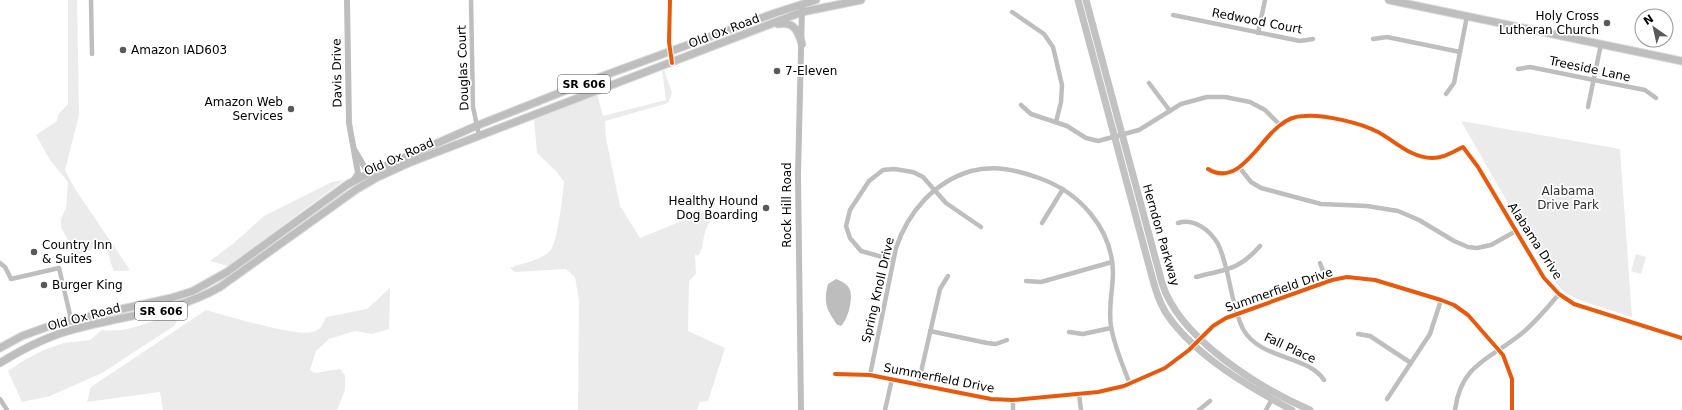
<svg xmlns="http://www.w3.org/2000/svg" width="1682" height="410" viewBox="0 0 1682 410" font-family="'DejaVu Sans',sans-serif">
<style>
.green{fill:#ebebeb}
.water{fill:#bdbdbd}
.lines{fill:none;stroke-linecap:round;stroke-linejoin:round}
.primary-casing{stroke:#dbdbdb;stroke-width:9}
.minor{stroke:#bebebe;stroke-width:4.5}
.tertiary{stroke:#bebebe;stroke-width:6}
.secondary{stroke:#c2c2c2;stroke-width:7}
.primary{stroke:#bebebe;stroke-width:7}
.cycleway-casing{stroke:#fff;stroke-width:6}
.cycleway{stroke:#e8590c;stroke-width:4}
.poi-dot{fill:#595959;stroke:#fff;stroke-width:1.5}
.labels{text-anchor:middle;stroke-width:3.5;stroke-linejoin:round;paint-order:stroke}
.shield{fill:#fff;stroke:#4c4c4c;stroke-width:1}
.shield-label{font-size:11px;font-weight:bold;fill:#000}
.poi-label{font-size:12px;fill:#000;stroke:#fff;text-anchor:start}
.street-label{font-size:12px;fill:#000;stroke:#fff}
.park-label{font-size:12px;fill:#313131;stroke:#fff}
</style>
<rect width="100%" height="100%" fill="#fff"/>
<g class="green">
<path d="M68,0H77L79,115L65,170L75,189L130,270C124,272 120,270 114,271C108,260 112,247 95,246L89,251L71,257L70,244L61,227V219L66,208L68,182L50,160L36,135L57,121L58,115L68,104Z"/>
<path d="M664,70L672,93L668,103L605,121L606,138L620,206L640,238L711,209L714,213C714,220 709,221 707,227C702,237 705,246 698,256L695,254L696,274L689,281L688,331L725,348L708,401L700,402L697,410H578L579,301L575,277L566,269L515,272L510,268C522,263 540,261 550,251C557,245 563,194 564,182L557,172L537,153L534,119L597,94L603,116L666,100L662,71Z"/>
<polygon points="1461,121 1620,149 1632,317 1582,301 1565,293 1556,283 1525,233"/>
<polygon points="344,180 228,266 210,261 234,243 264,216 332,182"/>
<polygon points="1636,254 1646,257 1641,274 1631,271"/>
<path d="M390,288L389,329L372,334L355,331L329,339L316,351L310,370L315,373L340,369L345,375V390L337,410H163L160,392L87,402L91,387L206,310C223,315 299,337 312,332C321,330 323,324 326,317L367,309Z"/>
<path d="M168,316L174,317L177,321L174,326L102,373L50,396L22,402L8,371L26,359L44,350L64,343L90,340L102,330C128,333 145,323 168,316Z"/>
</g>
<path class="water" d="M836,279C841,281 848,284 850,290C853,299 848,320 841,326C837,325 836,324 834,320C825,308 824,298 828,284Z"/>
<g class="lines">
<g class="primary-casing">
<g id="primary">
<polyline points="1389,0 1682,61"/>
<path d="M778,24C794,21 798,31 802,44"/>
<polyline points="0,348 22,336 55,324 171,298 193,291 227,272 348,184 374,171 476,126 592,80 775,13 816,0"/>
<path d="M0,363C24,348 48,336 75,329C124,315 175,313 220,287L357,189L376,178L411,162L802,12L861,0"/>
</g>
</g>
<g class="minor">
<polyline points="91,0 92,54"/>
<polyline points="471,0 473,107 479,135"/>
<polyline points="670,0 669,42 672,63"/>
<polyline points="1012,12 1044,34 1053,47 1062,85 1061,102 1056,122"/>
<polyline points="1173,15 1300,41 1313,39"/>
<polyline points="1258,33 1265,0"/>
<polyline points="1373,39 1387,37 1460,52"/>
<polyline points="1518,69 1530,67 1594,80 1645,90 1656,98"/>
<polyline points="1149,83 1170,111"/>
<polyline points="1446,94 1454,83 1467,16"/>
<polyline points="1021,105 1031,114 1067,126 1086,138 1098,141 1139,130 1181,104 1207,97 1225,97 1250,102 1265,110 1280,125"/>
<polyline points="1588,107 1601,44"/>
<polyline points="1239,167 1251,182 1261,188 1321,204 1367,206 1398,211 1419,220 1454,241 1468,247 1477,248 1491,245 1516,231"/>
<path d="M1208,169C1238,188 1259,141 1279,126C1286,120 1295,116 1304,116C1323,114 1361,123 1378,132C1395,141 1411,158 1432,158C1444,158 1452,152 1463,147L1478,167L1544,278L1559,294L1574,304L1682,338"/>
<polyline points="1042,223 1063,189"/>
<path d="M1178,223C1194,218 1210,230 1218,244C1230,268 1230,303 1243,329C1260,360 1308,355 1324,380"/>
<polyline points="893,260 861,251 850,238 846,226 850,210 869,181 883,170 894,169 913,172 923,177 946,203 981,227"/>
<polyline points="0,263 5,267 11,279 59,268 71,319"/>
<polyline points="1320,263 1327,282"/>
<path d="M1196,277C1226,269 1238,271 1260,246"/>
<polyline points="1026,281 1041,282 1112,262"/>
<polyline points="930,331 987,343 996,344 1007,340"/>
<polyline points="1069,332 1083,334 1111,328"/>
<polyline points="1358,334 1370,336 1411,363"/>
<polyline points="835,374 870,375 991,399 1013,400 1098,392 1124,386 1165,368 1189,350 1213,326 1226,318 1332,280 1347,277 1375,280 1441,300 1454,305 1468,315 1503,355 1512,379 1512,410"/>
<path d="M870,375L896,248C908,212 934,182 971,171C995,165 1017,170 1039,178C1079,192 1112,228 1113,272C1113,290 1108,308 1111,326C1114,346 1123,366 1130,384"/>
<polyline points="918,385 940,289 948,276"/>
<polyline points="1079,394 1081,410"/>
<polyline points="0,399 7,410"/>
<polyline points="1387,399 1430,334 1441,300"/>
<polyline points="1013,400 1013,410"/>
<polyline points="885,410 892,379"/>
<polyline points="1199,410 1210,401"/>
<polyline points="1266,410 1272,399"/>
<path d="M1455,410C1461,364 1489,360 1521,334C1535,323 1547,308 1559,294"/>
</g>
<g class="tertiary">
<polyline points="347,0 349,123 358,173 353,181"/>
<polyline points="354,149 368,173"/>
<polyline points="801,410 798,175 802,8"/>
</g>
<g class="secondary">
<path d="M1078,0L1151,273C1155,288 1159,303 1168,316C1197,357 1249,387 1292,410"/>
<path d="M1086,0L1162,283C1179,338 1259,388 1310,410"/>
</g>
<use href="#primary" class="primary"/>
<g class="cycleway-casing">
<g id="cycleway">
<polyline points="670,0 669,42 672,63"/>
<path d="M1208,169C1238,188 1259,141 1279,126C1286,120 1295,116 1304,116C1323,114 1361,123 1378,132C1395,141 1411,158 1432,158C1444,158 1452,152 1463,147L1478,167L1544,278L1559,294L1574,304L1682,338"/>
<polyline points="835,374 870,375 991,399 1013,400 1098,392 1124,386 1165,368 1189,350 1213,326 1226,318 1332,280 1347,277 1375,280 1441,300 1454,305 1468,315 1503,355 1512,379 1512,410"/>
</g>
</g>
<use href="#cycleway" class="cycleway"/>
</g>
<g class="poi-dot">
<circle cx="1607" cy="23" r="4"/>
<circle cx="123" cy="50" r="4"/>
<circle cx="777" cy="71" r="4"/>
<circle cx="291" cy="109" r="4"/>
<circle cx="766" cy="208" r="4"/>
<circle cx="34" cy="252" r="4"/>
<circle cx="44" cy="285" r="4"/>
</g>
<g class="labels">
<g class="shield">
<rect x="558" y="75" width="52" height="18" rx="3"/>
<rect x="135" y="302" width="52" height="18" rx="3"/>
</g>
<g class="shield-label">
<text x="584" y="88">SR 606</text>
<text x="161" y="315">SR 606</text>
</g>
<g class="poi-label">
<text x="1599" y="20" text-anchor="end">Holy Cross<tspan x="1599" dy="14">Lutheran Church</tspan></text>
<text x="131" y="54">Amazon IAD603</text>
<text x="785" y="75">7-Eleven</text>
<text x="283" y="106" text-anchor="end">Amazon Web<tspan x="283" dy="14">Services</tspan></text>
<text x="758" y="205" text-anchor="end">Healthy Hound<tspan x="758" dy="14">Dog Boarding</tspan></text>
<text x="42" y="249">Country Inn<tspan x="42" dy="14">&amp; Suites</tspan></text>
<text x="52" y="289">Burger King</text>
</g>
<g class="street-label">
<text transform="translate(1257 21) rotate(11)" y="4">Redwood Court</text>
<text transform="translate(724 31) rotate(-21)" y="4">Old Ox Road</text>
<text transform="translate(463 68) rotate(-92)" y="4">Douglas Court</text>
<text transform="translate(1590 69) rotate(12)" y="4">Treeside Lane</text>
<text transform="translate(337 73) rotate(-91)" y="4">Davis Drive</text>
<text transform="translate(399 157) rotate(-24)" y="4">Old Ox Road</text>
<text transform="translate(787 205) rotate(-90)" y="4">Rock Hill Road</text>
<text transform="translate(1161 235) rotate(74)" y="4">Herndon Parkway</text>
<text transform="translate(1535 241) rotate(57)" y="4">Alabama Drive</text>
<text transform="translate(878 290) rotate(-77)" y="4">Spring Knoll Drive</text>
<text transform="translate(1279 290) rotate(-19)" y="4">Summerfield Drive</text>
<text transform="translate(84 317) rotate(-15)" y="4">Old Ox Road</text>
<text transform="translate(1290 348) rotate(25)" y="4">Fall Place</text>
<text transform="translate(939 378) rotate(11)" y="4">Summerfield Drive</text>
</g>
<g class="park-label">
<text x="1568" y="195">Alabama<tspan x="1568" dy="14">Drive Park</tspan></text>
</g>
</g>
<g transform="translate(1654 28) rotate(326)"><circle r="19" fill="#ffffff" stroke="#999999"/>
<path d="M0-3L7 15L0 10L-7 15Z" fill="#595959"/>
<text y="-6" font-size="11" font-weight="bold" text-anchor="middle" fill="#000000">N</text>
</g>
</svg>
